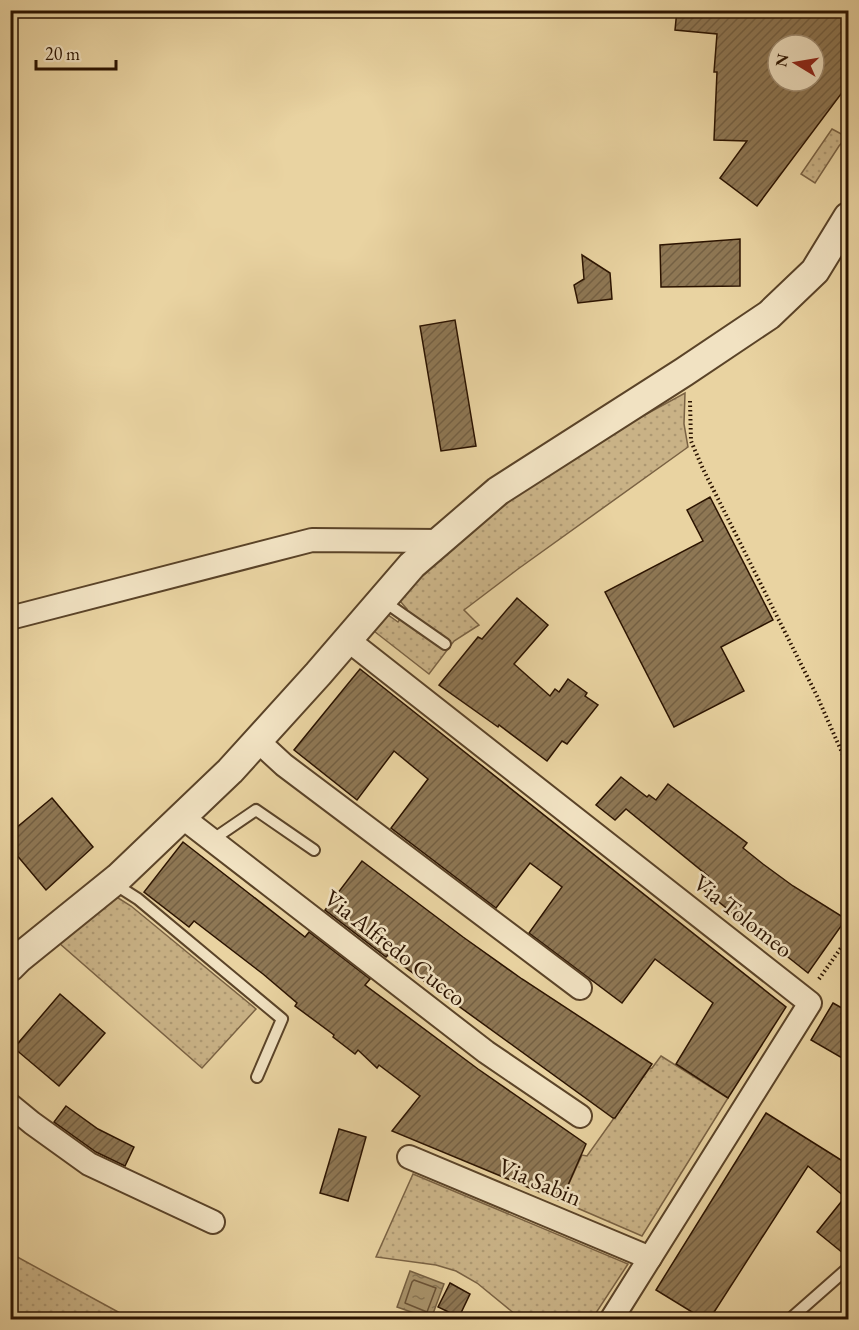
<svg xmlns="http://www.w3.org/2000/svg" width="859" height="1330" viewBox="0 0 859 1330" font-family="'EB Garamond',serif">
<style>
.green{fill:url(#green-dots);stroke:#7a6243;stroke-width:1.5}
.water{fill:url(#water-ripples);stroke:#765f40;stroke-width:1.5}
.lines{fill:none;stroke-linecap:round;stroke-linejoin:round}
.shore{stroke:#6a5235;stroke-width:1.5}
.building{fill:url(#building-hatch);stroke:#2b1300;stroke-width:1.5;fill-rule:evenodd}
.service-casing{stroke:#5a4328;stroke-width:14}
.minor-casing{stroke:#5a4328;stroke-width:26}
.tertiary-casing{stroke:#5a4328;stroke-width:32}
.path{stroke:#2b1300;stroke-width:4;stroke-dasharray:1.5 3;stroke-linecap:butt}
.service{stroke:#f1e2c2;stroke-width:10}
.minor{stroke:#f1e2c2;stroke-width:22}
.tertiary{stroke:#f1e2c2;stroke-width:28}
.labels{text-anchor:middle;stroke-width:5;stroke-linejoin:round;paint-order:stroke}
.street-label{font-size:24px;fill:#2b1300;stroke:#f1e2c2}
</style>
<defs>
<pattern id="green-dots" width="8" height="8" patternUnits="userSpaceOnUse" patternTransform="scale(1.5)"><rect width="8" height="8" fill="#c9b286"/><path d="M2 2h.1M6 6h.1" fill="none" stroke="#ad9872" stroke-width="1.8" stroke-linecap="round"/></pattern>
<pattern id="water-ripples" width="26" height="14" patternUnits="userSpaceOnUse" patternTransform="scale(1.5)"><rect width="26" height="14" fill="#a8926a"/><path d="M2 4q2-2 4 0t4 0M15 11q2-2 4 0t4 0" fill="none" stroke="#897655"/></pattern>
<pattern id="building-hatch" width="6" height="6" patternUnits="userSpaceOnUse" patternTransform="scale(1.5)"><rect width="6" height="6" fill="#8e7754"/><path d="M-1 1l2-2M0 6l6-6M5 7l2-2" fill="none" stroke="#746043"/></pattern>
</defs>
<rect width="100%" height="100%" fill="#e9d3a1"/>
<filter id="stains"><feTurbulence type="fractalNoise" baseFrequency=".00333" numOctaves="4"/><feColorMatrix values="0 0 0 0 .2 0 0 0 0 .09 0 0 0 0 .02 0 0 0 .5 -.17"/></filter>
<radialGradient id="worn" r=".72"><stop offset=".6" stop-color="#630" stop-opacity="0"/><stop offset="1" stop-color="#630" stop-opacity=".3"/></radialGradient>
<g class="green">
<polygon points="832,129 847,137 839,146 815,183 801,174"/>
<polygon points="685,393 684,424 688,447 518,569 464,610 479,625 454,641 429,674 370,628 382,613 388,615 398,622 407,609 400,601 398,594 424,574 432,560 468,527 608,435"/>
<polygon points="115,896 131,906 256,1009 202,1068 59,943"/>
<polygon points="661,1056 728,1098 642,1236 561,1201 582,1155 587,1156 649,1069 652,1068"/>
<polygon points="413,1174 628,1264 592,1319 521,1319 477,1283 456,1271 436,1265 376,1257"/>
<polygon points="10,1253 131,1319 11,1319"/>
</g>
<polygon class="water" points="410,1271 444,1284 431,1319 397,1307"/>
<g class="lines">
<polygon class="shore" points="414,1280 436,1288 427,1312 405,1303 412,1282"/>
</g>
<g class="building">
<path d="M677,10H849V46L844,90L757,206L720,178L747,141L714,140L717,72H714L717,34L675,30ZM778,45H814V81H778Z"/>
<polygon points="740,239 740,286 661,287 660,245"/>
<polygon points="582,255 610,273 612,299 578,303 574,285 584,279"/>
<polygon points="455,320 476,446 441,451 420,326"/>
<polygon points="710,497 773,620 721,647 744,691 674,727 605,592 703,541 687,510"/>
<polygon points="517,598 548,625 514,664 550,696 555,689 559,692 568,679 587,693 585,696 598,705 567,744 562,741 547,761 499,725 498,727 439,685 478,637 482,639"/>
<polygon points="360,669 786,1007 728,1098 676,1064 713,1003 655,959 622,1003 529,933 562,887 530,863 496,908 391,828 428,779 394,751 357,800 294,750"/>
<polygon points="621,777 647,797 649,795 656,800 668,784 747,843 743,848 763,864 793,886 846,919 808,973 700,887 708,876 626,809 615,820 596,805"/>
<polygon points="52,798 93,847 46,890 10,847 10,833"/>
<polygon points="183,842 305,937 309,932 370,979 365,985 478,1069 586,1144 561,1201 392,1131 420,1096 379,1065 377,1068 358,1050 355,1054 333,1037 334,1035 295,1006 297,1003 263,974 194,921 189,927 144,892"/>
<polygon points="362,861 463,937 522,979 652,1064 615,1118 613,1118 388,955 386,957 325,910"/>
<polygon points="60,994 105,1033 59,1086 14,1048"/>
<polygon points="833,1003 849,1012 849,1062 811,1040"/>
<polygon points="66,1106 98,1129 134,1147 125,1166 96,1152 54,1122"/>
<polygon points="766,1113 849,1165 849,1258 817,1232 845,1197 808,1166 709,1320 705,1320 656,1290"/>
<polygon points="339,1129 366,1137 348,1201 320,1193"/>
<polygon points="450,1283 470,1294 459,1317 438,1307"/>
</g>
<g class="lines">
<g class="service-casing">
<g id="service">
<polyline points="382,600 445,644"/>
<polyline points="212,840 256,810 314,850"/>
<polyline points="113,883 138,899 282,1019 257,1077"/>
<polyline points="789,1320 848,1268"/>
</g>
</g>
<g class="minor-casing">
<g id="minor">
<polyline points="10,618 312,540 440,541"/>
<polyline points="348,640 810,1003 611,1320"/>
<polyline points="258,741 284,765 580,988"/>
<polyline points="182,817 486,1052 580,1116"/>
<polyline points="10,1105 32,1123 89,1164 213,1222"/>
<polyline points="409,1157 650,1258"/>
</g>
</g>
<g class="tertiary-casing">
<polyline id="tertiary" points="10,967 19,958 118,878 230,771 318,674 412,565 498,491 684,372 769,315 815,271 848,217"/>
</g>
<g class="path">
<polyline points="690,401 691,441 703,469 817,696 848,766"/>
<polyline points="819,979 848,938"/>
</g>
<use href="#service" class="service"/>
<use href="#minor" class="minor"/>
<use href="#tertiary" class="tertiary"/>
</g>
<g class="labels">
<g class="street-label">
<text transform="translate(743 916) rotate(38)" y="8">Via Tolomeo</text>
<text transform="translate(395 948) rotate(38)" y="8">Via Alfredo Cucco</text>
<text transform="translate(540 1182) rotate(23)" y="8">Via Sabin</text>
</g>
</g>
<rect width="859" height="1330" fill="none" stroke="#e9d3a1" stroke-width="36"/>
<rect x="12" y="12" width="835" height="1306" fill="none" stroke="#2b1300" stroke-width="3"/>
<rect x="18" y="18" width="823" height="1294" fill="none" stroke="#2b1300" stroke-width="1.5"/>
<g transform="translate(796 63) rotate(281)"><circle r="28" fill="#f1e2c2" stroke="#a28f74" stroke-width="1.5"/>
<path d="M0-4.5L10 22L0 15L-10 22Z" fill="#8f2418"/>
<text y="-9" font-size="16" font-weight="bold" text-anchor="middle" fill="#2b1300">N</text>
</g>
<path d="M36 60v9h80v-9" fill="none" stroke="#2b1300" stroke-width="3"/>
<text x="45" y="60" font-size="18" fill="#2b1300" stroke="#f1e2c2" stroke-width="4.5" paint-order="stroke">20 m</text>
<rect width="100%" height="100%" filter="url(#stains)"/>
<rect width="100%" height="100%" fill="url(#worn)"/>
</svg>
